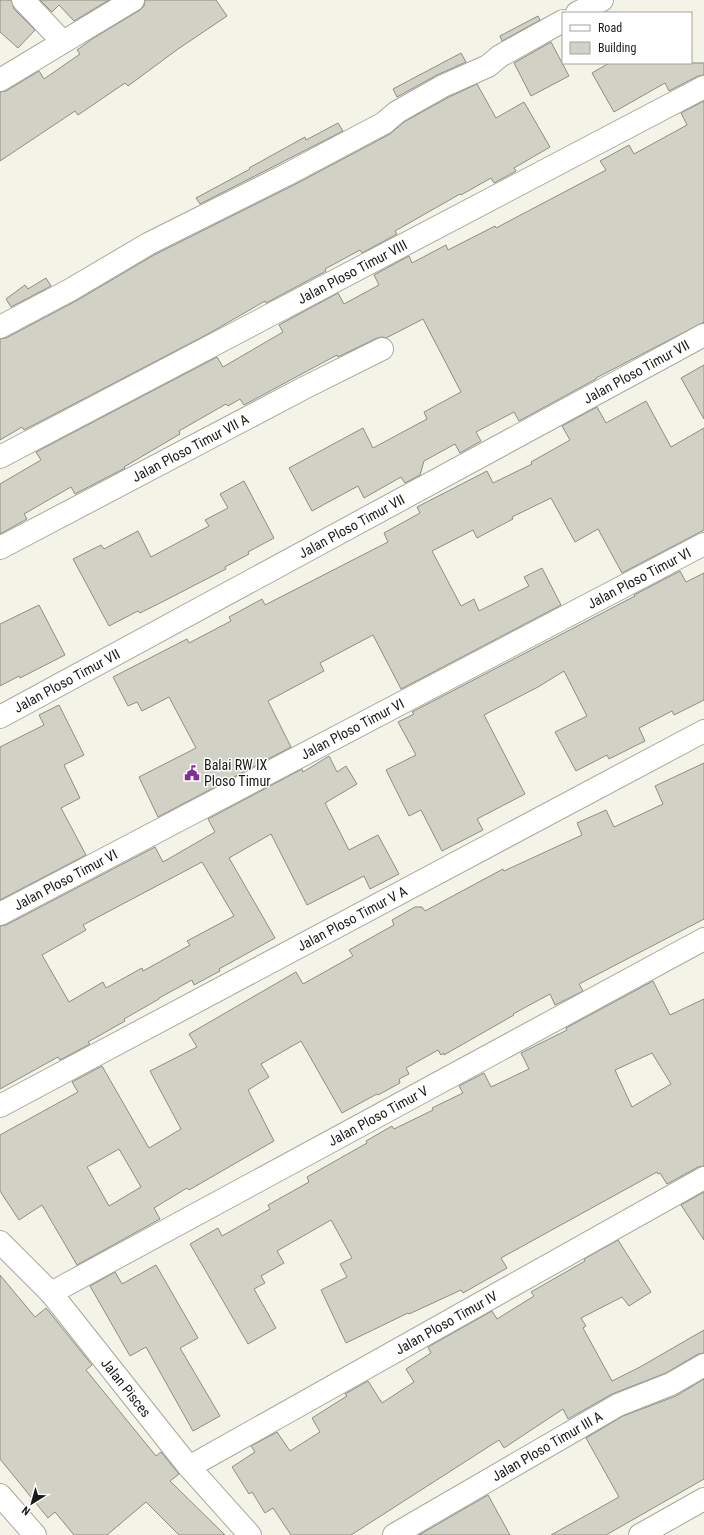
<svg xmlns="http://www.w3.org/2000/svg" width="704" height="1535" viewBox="0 0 704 1535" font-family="'Roboto Condensed',sans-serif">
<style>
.building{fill:#d1d2c5;stroke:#8d8e82;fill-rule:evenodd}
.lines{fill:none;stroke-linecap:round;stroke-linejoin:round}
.minor-casing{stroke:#a8a99d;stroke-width:24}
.minor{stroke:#fff;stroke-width:22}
.labels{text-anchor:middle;stroke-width:3;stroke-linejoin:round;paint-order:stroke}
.street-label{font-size:14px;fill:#191915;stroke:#fff}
.poi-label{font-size:14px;fill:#191915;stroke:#fff;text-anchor:start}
</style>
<rect width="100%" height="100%" fill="#f3f3e7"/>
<g class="building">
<polygon points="0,0 11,0 14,9 35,30 18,48 0,32"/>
<polygon points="40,0 109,0 74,21 59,5 52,12"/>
<polygon points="145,0 216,0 227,16 178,49 128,86 125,83 78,115 75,111 0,161 0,92 6,91 39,71 44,79 80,54 77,50 92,39 140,10 144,6"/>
<polygon points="538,16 540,20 502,41 500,36"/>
<polygon points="551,42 569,76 531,96 514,63"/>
<polygon points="461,53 466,62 437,75 397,97 393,89"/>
<polygon points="609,63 704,63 704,75 698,76 669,91 665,83 614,112 592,73"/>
<polygon points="477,84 496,118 524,102 550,147 514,168 516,171 509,175 494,183 491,178 461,195 460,194 395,231 397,234 362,253 360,250 325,269 326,271 266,303 265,301 208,334 24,430 22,427 0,440 0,339 6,338 76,301 154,255 292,186 390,134 404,122 449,97"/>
<polygon points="704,101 704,322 596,378 596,379 519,421 514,412 476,432 481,441 460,453 455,444 424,461 420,475 405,483 401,477 364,498 358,486 312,511 289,468 363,428 373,448 427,419 424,412 461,392 423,319 386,338 382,337 377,338 338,357 337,355 244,405 240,399 228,406 226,404 179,431 180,434 124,467 125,468 75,494 71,487 24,514 27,519 0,534 0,484 41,460 36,452 217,357 223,367 283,332 279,325 338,293 344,304 379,285 374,275 409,256 412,263 446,245 448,250 495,226 496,228 606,170 600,161 629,145 634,154 687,125 681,113"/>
<polygon points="338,123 343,131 200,204 196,198 250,169 249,168 305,137 306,140"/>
<polygon points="46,278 51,286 11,307 6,299 25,285 28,289"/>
<polygon points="704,365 704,419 681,378"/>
<polygon points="646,401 671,447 704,428 704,530 622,573 598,529 575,542 551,498 512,517 513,519 477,538 473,530 432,551 461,606 474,599 479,611 529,586 524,577 542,568 561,605 401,689 373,635 320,663 324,671 268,701 291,747 158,817 139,777 196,748 169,697 142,711 137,702 128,706 113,677 187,639 189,643 231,621 229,617 262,599 265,605 388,542 384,533 420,513 417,507 487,471 493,483 532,464 531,462 570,440 562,426 597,407 606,423"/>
<polygon points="244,481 274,538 248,552 249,554 225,567 226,569 162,602 140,613 138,611 109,626 73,559 101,545 104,549 138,531 151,557 209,526 205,520 228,508 220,494"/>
<polygon points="680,571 686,582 704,573 704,700 674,715 672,711 639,728 645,741 609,759 607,755 576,771 555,732 587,716 564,671 538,687 484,715 525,794 477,819 483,830 442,851 421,810 409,816 386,770 416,755 398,722 414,714 412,712 635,596 634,595"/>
<polygon points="39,605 65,655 20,678 19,676 0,686 0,624"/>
<polygon points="59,705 84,755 64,765 80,798 61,808 86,855 0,900 0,747 44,725 39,715"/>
<path d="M329,756L337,772L346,766L357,784L325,803L349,850L378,835L399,874L370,889L364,876L307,905L271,834L229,858L275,938L219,969L220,971L194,985L192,980L159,998V999L124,1019L125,1021L88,1042L90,1044L60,1060L58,1057L0,1089V926L6,925L155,847L163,862L215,832L208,819L302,769L303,772ZM202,862L234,916L187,941L190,945L143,971L142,968L106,988L103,982L69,1002L42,955L86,930L83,925Z"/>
<path d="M704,763V919L579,984L583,991L555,1005L550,994L513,1014L514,1015L444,1055V1053L441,1055L438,1050L406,1068L409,1074L399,1079L400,1083L378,1095L377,1094L342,1113L301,1041L261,1064L269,1077L248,1090L274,1141L189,1190L187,1188L154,1208L160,1219L77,1265L42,1205L19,1220L0,1191V1135L78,1092L72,1082L102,1066L149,1148L181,1129L150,1071L197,1047L189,1034L296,972L303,984L353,956L349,950L394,925L392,920L415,907H422L425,911L503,869L504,871L582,835L577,823L606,810L614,827L663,804L655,786ZM119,1149L141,1187L109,1206L87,1167Z"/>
<path d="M653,981L670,1015L704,999V1166L698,1167L667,1184L660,1173L658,1174L657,1172L501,1258L507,1268L463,1293L461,1290L409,1314L408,1313L346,1343L321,1290L347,1277L340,1264L352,1258L331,1220L277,1251L284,1263L261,1276L265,1283L254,1289L276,1328L248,1344L190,1244L218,1228L222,1236L270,1209L268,1205L309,1182L307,1177L367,1143L366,1141L392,1126L394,1129L433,1110L432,1108L463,1093L459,1086L484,1073L491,1087L529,1069L521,1053L567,1030L566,1028ZM652,1053L671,1084L632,1107L615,1070Z"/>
<polygon points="704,1192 704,1240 681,1205"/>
<polygon points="618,1240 651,1292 629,1306 622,1297 581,1318 586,1326 583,1328 612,1381 640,1367 704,1330 704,1353 698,1354 666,1373 612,1394 568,1419 563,1409 504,1448 499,1440 351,1535 291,1535 273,1508 265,1513 252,1492 249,1494 232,1467 255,1452 251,1446 277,1432 290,1451 320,1432 312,1418 347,1396 345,1394 368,1381 382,1403 414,1382 406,1369 431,1353 428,1347 492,1311 497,1319 534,1296 531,1292 585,1261 584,1259"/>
<polygon points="156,1265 198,1338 180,1348 220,1416 193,1431 146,1347 130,1356 90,1286 115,1272 122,1284"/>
<polygon points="0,1275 35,1317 46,1308 92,1365 86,1370 156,1456 161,1452 179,1474 170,1481 225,1535 179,1535 146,1502 107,1535 74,1535 55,1512 48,1518 0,1459"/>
<polygon points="704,1379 704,1479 606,1535 551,1535 619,1497 586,1438 623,1416 676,1396"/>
<polygon points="488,1495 510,1535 419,1535"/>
</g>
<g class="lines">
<g class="minor-casing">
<g id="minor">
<polyline points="23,0 63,42"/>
<polyline points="577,13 602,0"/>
<polyline points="0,80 133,0"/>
<polyline points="0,327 70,290 148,244 286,175 384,123 397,112 443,86 488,66 500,56 563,21"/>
<path id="s1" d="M0,457L704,87"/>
<path id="s2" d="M0,548L306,387L382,349"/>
<path id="s3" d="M0,717L704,335"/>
<path id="s4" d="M0,914L704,544"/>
<path id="s5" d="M0,1106L704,731"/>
<path id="s6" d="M0,1242L51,1293L189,1467L250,1535"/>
<path id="s7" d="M51,1293L704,939"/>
<path id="s8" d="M189,1467L704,1178"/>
<polyline points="0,1495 35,1535"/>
<path id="s9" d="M394,1535L618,1405L671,1384L704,1365"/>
<polyline points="640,1535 704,1499"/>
</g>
</g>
<use href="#minor" class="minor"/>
</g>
<defs>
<g id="civic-bare" transform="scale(1.2)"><path d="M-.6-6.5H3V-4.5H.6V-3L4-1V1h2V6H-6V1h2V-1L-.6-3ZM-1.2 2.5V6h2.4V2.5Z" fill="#852e9b" stroke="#fff" stroke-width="2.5" paint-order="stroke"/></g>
</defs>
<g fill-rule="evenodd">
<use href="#civic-bare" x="192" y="773"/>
</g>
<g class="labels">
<g class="street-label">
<text dy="5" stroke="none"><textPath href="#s1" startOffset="398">Jalan Ploso Timur VIII</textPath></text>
<text dy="5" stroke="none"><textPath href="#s3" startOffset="724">Jalan Ploso Timur VII</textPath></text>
<text dy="5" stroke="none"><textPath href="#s2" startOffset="215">Jalan Ploso Timur VII A</textPath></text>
<text dy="5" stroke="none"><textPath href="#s3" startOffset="400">Jalan Ploso Timur VII</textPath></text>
<text dy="5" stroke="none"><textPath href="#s4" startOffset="722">Jalan Ploso Timur VI</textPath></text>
<text dy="5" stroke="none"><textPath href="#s3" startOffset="76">Jalan Ploso Timur VII</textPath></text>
<text dy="5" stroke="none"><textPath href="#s4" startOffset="398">Jalan Ploso Timur VI</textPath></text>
<text dy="5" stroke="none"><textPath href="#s4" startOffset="74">Jalan Ploso Timur VI</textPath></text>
<text dy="5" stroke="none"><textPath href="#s5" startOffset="399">Jalan Ploso Timur V A</textPath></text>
<text dy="5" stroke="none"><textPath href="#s7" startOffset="372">Jalan Ploso Timur V</textPath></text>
<text dy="5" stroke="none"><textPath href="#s8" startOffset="295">Jalan Ploso Timur IV</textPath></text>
<text dy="5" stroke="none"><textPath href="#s6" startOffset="193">Jalan Pisces</textPath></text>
<text dy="5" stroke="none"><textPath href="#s9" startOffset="177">Jalan Ploso Timur III A</textPath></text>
</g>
<g class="poi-label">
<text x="204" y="770">Balai RW IX<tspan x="204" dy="16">Ploso Timur</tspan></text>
</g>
</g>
<rect x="562" y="12" width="130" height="52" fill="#ffffff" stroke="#a3a3a1"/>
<rect x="570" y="25" width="20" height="6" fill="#ffffff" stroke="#a3a3a1"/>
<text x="598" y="32" font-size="12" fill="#191915">Road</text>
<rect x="570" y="42" width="20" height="12" fill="#d1d2c5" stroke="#a3a3a1"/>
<text x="598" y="52" font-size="12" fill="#191915">Building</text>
<g transform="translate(32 1503) rotate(217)" stroke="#ffffff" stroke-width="3" paint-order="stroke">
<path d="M0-3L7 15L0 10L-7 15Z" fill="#191915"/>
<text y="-6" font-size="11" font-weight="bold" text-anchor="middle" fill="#191915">N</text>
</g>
</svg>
